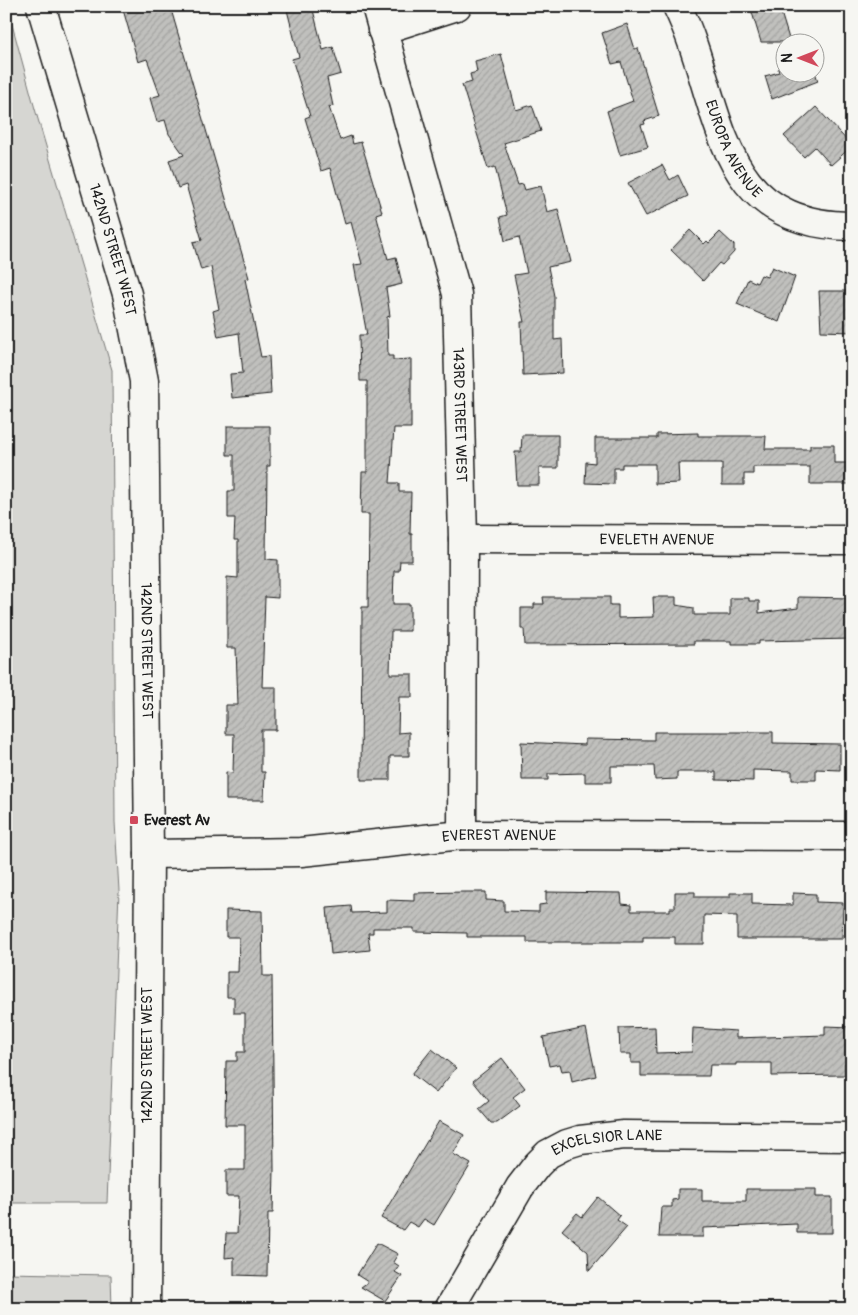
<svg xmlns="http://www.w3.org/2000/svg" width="858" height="1315" viewBox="0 0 858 1315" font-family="Pangolin,sans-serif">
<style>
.green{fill:#d6d6d2;stroke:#797977}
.building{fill:url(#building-hatch);stroke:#1c1c1c}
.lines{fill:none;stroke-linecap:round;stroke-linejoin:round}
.minor-casing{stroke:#1c1c1c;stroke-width:31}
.minor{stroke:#f6f6f2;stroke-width:28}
.poi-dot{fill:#d1495b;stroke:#f6f6f2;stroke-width:2}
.labels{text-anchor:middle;stroke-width:5;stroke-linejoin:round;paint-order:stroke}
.street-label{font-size:15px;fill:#1c1c1c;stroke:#f6f6f2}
.poi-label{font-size:15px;font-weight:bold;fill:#1c1c1c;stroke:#f6f6f2;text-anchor:start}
</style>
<defs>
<pattern id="building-hatch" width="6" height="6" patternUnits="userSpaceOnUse" patternTransform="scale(1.25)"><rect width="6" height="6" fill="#c0c0bd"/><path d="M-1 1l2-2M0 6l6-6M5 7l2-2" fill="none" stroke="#a4a4a2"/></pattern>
</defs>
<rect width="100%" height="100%" fill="#f6f6f2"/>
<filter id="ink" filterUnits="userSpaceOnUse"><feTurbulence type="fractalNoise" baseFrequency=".02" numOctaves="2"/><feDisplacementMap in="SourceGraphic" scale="10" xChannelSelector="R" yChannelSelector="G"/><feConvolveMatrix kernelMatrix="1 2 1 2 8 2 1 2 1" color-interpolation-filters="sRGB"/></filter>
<g filter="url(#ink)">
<g class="green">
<polygon points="7,6 35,109 112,370 115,822 119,891 107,1203 6,1203"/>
<polygon points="6,1273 111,1275 112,1309 6,1309"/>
</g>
<g class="building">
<polygon points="122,6 170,6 249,278 245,279 261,357 269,356 271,394 232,398 230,374 243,373 239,333 218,337 213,311 219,309 211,267 201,270 193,242 202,240 186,185 178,188 169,160 184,155 169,134 165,120 157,122 150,98 160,95 147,59 138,62"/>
<polygon points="286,6 312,6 323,50 333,47 341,74 327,78 333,106 329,107 340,140 351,136 353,144 361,142 382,212 376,214 388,259 396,257 402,284 386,288 390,316 387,317 388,356 393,356 393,360 411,359 411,428 394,428 390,483 399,483 399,492 411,492 410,534 412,534 412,561 400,561 399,571 394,571 393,604 410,604 410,631 391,631 390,674 412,674 412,697 399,697 398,733 409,732 409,756 390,756 390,780 361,780 362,607 368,607 369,514 361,514 362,472 367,472 367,381 360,381 359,335 367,335 354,265 362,264 351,222 345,224 330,168 321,171 305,118 310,116 292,59 299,57"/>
<polygon points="750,6 779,6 790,42 761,42"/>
<polygon points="627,24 635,49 638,48 659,116 644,121 645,124 641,125 648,147 620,155 607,111 633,101 621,62 612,64 602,33"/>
<polygon points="501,54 516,110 532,105 541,131 504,143 518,185 523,184 525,190 541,186 547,212 558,209 571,262 548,267 554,296 554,340 562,339 563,373 523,375 521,322 524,322 514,275 527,273 519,237 505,241 500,217 507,215 495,167 488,169 462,85 472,82 470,74 477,72 475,61"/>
<polygon points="786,66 786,72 815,72 818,81 772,99 765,76 779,72 778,69"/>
<polygon points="816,107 852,146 831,165 815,147 804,157 784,136"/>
<polygon points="662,165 670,180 678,175 688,196 646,216 628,183"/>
<polygon points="690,230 704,244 707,241 709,243 720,232 734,245 734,252 722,265 719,263 703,281 671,250"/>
<polygon points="772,267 795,277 779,322 737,304 748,279 757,283 761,275 767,277"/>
<polygon points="819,291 852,291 852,332 821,331"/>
<polygon points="227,426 270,426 270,466 267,466 266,559 278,560 278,598 265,597 262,687 276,687 276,730 261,730 261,772 265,772 264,800 226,800 226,772 233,773 234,734 226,734 226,705 238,705 236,648 227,648 227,577 238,578 238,540 234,540 235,518 228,518 228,491 234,491 234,455 227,455"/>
<polygon points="698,433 698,436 766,436 765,449 810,449 810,445 834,445 834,463 852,463 852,484 810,484 810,467 753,467 753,474 744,474 744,485 722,485 722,463 678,463 679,483 655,484 655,464 622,464 622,468 614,468 614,484 585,483 586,462 595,463 595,438 657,438 657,434"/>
<polygon points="522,435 558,435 558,468 539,468 539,485 517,485 515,452 521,452"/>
<polygon points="543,597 610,597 610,605 618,605 618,618 654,617 653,597 676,597 676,605 694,608 694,615 730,615 730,598 749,598 749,601 759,601 759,613 798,608 798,597 852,598 852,639 759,641 759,644 731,644 731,641 694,641 694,644 525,645 524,629 521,629 521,608 534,608 534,604 544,604"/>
<polygon points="654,732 773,732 773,743 840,744 840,770 816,769 816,780 792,780 792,771 753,770 753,781 716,780 716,772 677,772 677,779 655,780 654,766 611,766 611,782 585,782 585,773 548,774 548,780 522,780 521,742 585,745 585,739 654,740"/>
<polygon points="464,892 486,892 486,900 504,901 504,911 539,912 539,905 546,904 546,892 621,893 622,904 631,905 631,911 670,911 670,908 675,908 675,892 695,892 695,897 730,897 730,893 752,893 752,904 793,905 793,893 816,894 816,902 843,903 842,939 737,939 737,916 704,915 704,944 675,944 675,937 643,937 643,942 527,942 527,937 467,937 467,933 414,932 414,928 373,928 373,933 368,933 370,950 331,954 327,908 351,906 352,913 387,912 387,900 414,901 414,893"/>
<polygon points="226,910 262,911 263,976 272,976 274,1170 273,1213 268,1213 267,1276 234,1275 234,1257 225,1258 226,1233 237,1233 239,1196 226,1196 226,1170 245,1170 245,1125 225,1125 226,1061 237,1061 237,1052 245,1052 245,1013 234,1013 234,997 227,997 227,972 238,972 239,937 226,937"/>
<polygon points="825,1026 852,1027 852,1064 845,1063 845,1075 772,1076 772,1063 736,1063 736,1065 710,1065 709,1076 641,1076 641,1063 631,1063 631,1054 620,1054 619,1028 655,1027 656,1053 692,1052 693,1028 736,1031 736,1038 825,1035"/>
<polygon points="586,1028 596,1076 572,1082 570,1070 562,1071 560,1064 549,1066 543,1037"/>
<polygon points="432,1049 456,1068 436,1093 412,1074"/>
<polygon points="502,1058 525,1088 513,1097 520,1106 497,1123 491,1123 479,1109 489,1101 473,1081"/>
<polygon points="439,1121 464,1135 453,1154 471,1164 434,1225 424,1219 418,1227 409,1222 403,1230 381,1218"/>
<polygon points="678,1189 702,1189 702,1201 746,1201 746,1189 816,1189 816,1197 832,1197 832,1233 797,1233 797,1224 703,1228 703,1237 659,1237 661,1207 672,1207 672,1200 678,1199"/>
<polygon points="598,1197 620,1216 617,1220 627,1227 589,1271 588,1252 562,1230 577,1213 582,1217"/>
<polygon points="377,1243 398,1254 393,1262 399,1266 395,1272 402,1276 385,1301 361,1287 368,1282 357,1275"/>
</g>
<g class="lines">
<g class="minor-casing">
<g id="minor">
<path id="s1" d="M41,6L127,294L144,381L149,854L146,1309"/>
<path id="s2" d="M376,6L457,294L463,539L462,835"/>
<path id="s3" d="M677,6C724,101 710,225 852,226"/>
<polyline points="382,30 457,6"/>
<path id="s4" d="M463,539L852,540"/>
<path id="s5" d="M149,854L301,852L462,835L852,836"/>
<path id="s6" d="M449,1309L520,1187L537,1165L548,1154L567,1144L580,1140L624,1135L852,1137"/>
</g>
</g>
<use href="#minor" class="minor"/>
</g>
</g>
<rect class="poi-dot" x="129" y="815" width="10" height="10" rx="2.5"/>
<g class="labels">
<g class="street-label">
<text dy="5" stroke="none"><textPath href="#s3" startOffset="154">EUROPA AVENUE</textPath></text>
<text dy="5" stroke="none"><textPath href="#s1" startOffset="254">142ND STREET WEST</textPath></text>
<text dy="5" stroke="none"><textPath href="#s2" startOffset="420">143RD STREET WEST</textPath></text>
<text dy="5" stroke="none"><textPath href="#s4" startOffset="194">EVELETH AVENUE</textPath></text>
<text dy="5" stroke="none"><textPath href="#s1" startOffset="659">142ND STREET WEST</textPath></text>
<text dy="5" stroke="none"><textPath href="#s5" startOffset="351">EVEREST AVENUE</textPath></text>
<text transform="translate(147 1055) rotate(-90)" y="5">142ND STREET WEST</text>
<text dy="5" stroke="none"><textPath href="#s6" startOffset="246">EXCELSIOR LANE</textPath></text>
</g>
<g class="poi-label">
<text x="144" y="825">Everest Av</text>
</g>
</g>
<rect width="858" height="1315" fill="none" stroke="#f6f6f2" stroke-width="25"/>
<rect x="12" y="12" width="833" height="1290" fill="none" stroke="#1c1c1c" stroke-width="2" filter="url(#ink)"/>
<g transform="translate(800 58) rotate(270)"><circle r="24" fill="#f6f6f2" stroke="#9f9f9c"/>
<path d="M0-4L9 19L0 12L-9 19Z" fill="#d1495b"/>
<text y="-8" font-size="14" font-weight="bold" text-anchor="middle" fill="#1c1c1c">N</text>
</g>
</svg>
